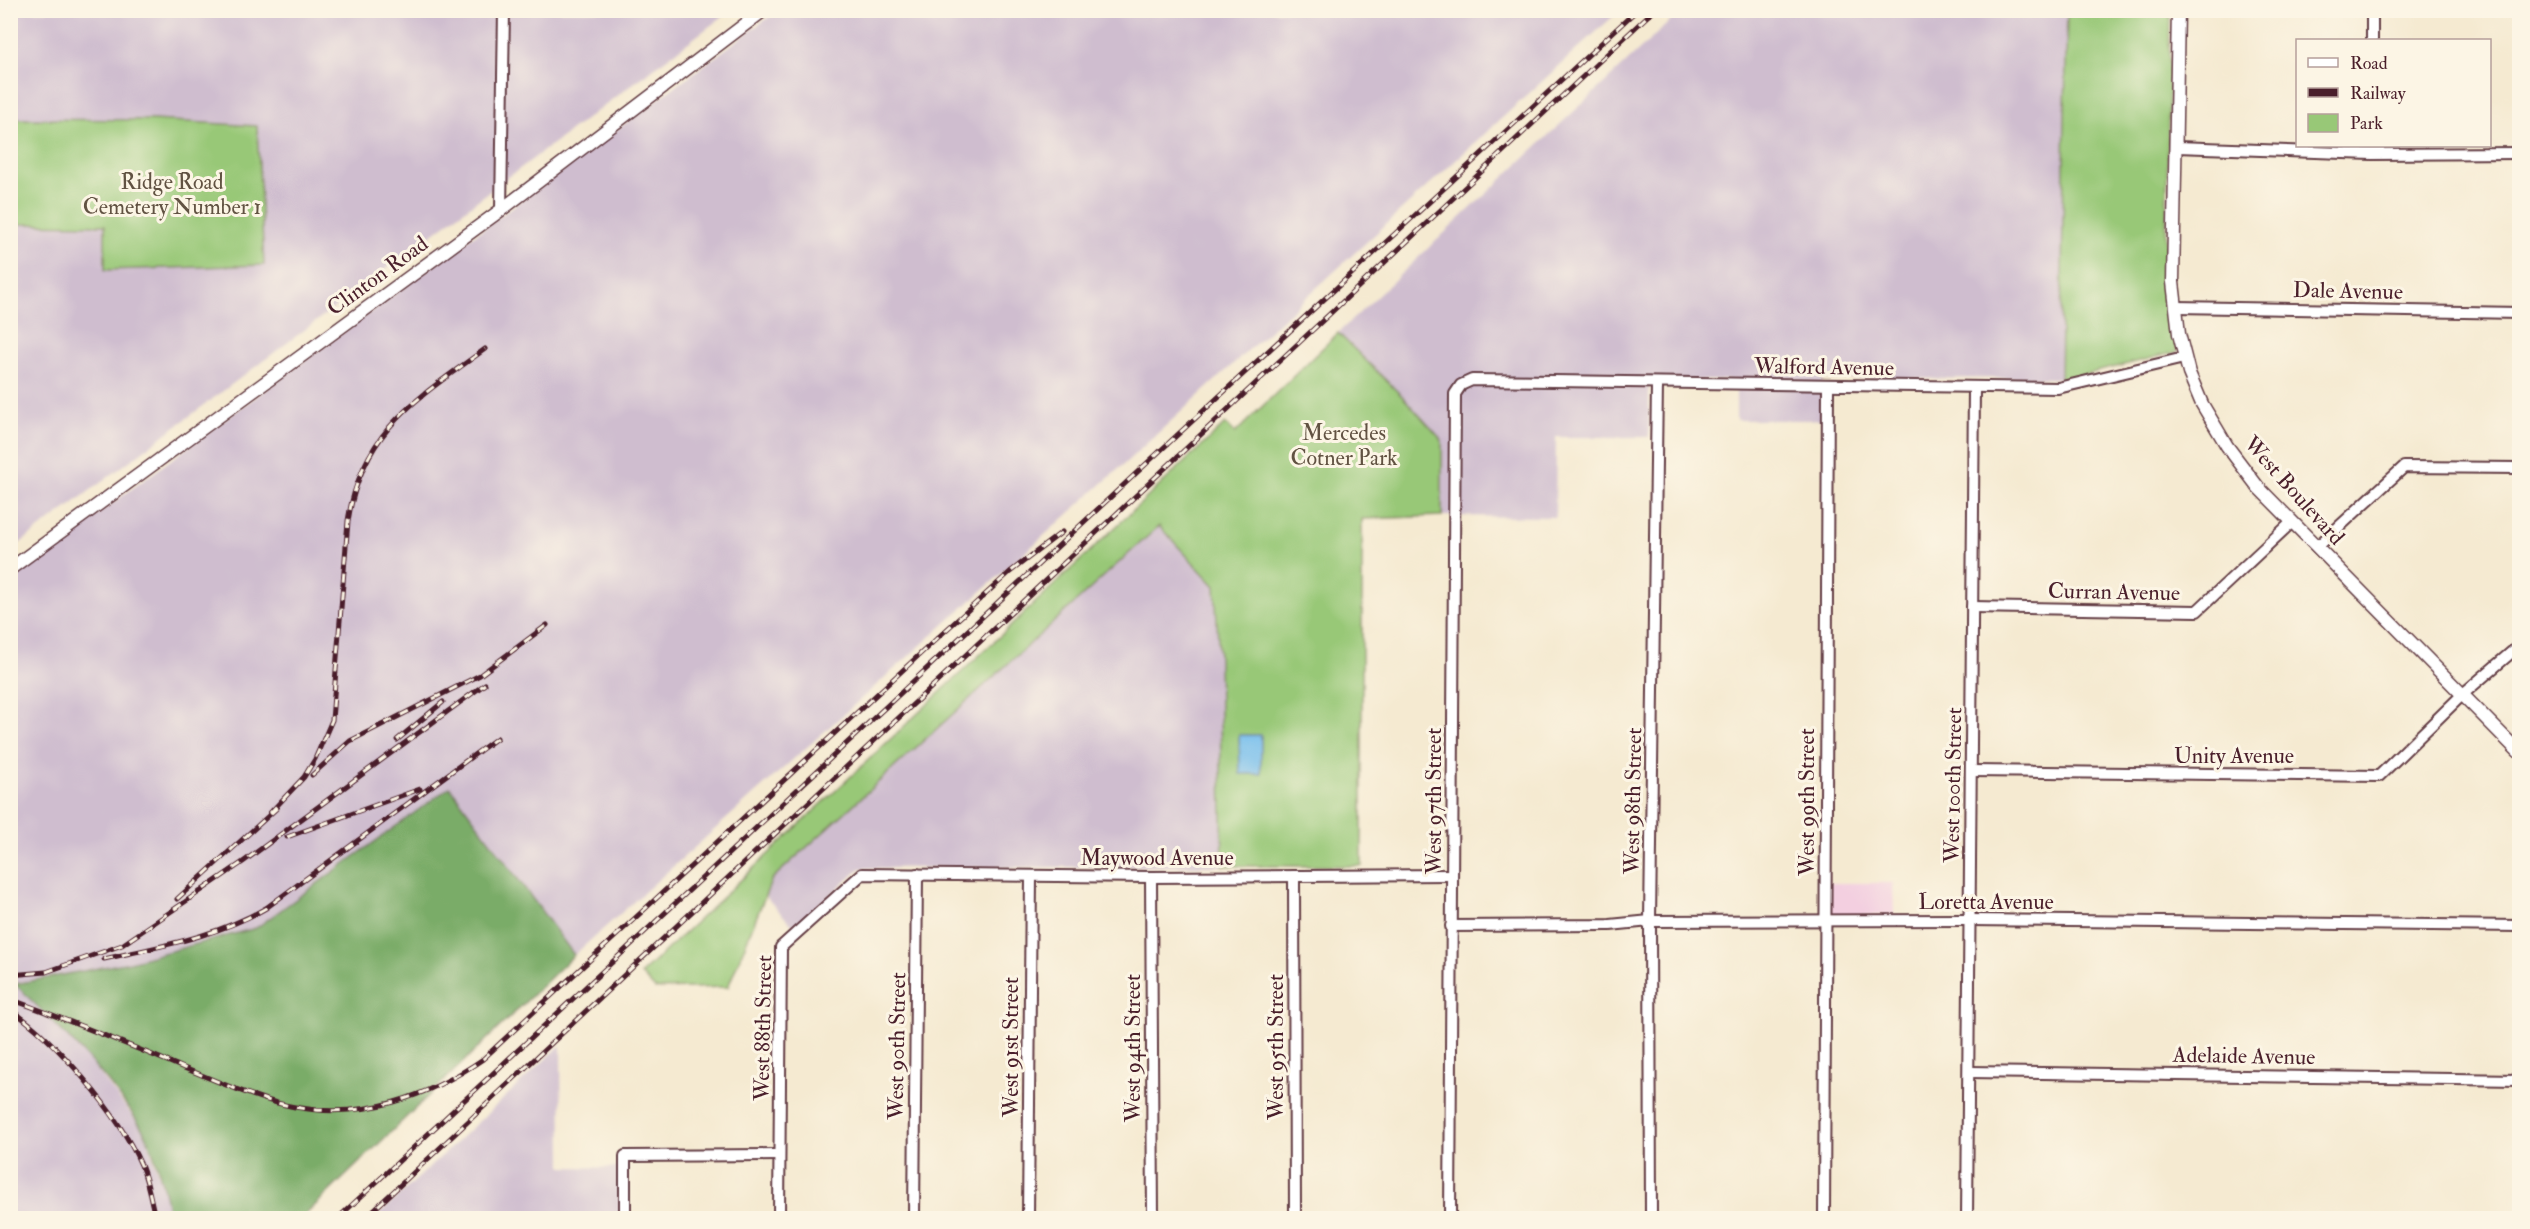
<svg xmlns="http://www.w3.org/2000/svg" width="2530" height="1229" viewBox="0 0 2530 1229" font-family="'IM FELL Double Pica',serif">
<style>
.built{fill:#f3cfe0}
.industrial{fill:#cfbdcf}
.green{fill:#98c877;stroke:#717451;stroke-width:1.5}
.forest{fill:#7aac68;stroke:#62664a;stroke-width:1.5}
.water{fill:#74beed;stroke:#5f6e8c;stroke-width:1.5}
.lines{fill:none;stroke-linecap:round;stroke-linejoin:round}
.minor-casing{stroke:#643d44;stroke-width:14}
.tertiary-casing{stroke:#643d44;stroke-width:15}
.minor{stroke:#fff;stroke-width:10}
.tertiary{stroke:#fff;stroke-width:12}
.rail-casing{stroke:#4a1f2b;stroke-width:5}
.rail{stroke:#fcf5e5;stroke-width:3;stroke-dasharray:9;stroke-linecap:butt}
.labels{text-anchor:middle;stroke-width:6;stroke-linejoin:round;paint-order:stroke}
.park-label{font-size:22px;fill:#615242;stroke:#fcf5e5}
.street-label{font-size:22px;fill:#4a1f2b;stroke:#fcf5e5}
</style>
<rect width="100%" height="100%" fill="#fcf5e5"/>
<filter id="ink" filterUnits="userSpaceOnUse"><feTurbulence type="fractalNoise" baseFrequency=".0167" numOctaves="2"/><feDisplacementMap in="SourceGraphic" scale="12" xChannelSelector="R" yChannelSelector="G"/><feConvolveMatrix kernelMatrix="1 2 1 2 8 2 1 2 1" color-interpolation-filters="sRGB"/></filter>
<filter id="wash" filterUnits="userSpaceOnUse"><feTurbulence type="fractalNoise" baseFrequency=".008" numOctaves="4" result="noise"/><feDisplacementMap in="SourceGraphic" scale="24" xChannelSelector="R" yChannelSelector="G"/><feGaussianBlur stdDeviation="1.35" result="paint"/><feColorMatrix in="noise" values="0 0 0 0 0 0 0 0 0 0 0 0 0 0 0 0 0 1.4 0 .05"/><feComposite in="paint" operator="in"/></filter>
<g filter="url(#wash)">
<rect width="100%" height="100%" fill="#f5ead1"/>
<polygon class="built" points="1829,883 1893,883 1894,915 1830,916"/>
<g class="industrial">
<polygon points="11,11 730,11 11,550 11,224 105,224 106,270 264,265 257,126 153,120 11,119"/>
<polygon points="777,11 1619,11 1123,465 574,955 450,787 256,928 130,962 15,983 83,1052 144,1131 167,1200 169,1218 11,1218 10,579"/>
<polygon points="1681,11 2067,11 2060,378 1822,379 1822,420 1736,420 1736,380 1649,381 1649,437 1556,437 1555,517 1442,516 1442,440 1402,396 1338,333"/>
<polygon points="1159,525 1215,586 1219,658 1223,866 861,868 794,927 765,896 772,879"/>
<polygon points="561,1045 562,1167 621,1168 620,1218 375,1218"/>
</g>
<g class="green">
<polygon points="2067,11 2170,11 2166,249 2177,352 2071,378 2060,378"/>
<polygon points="11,119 153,120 257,126 264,265 105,270 105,225 11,224"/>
<polygon points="1338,333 1402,396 1442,440 1442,516 1362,519 1362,866 1223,866 1219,658 1215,586 1159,526 772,879 728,987 655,989 641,974 1225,424 1235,433"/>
</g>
<path class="forest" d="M450,787L574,955L302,1218H169C167,1197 154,1149 143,1130C109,1075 60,1029 15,984L130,962L256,928Z"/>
<polygon class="water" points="1239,735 1261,735 1261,774 1240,774"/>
</g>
<g filter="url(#ink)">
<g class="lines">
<g class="minor-casing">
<g id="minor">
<polyline points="2372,40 2372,10"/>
<polyline points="2177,147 2372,154 2520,153"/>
<polyline points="501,210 504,10"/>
<polyline points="2176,307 2520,313"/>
<polyline points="2317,547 2404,467 2520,468"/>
<polyline points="1972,607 2197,611 2292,522"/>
<polyline points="1971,771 2379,776 2463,694 2520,645"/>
<polyline points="1294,876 1295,1218"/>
<polyline points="1151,877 1153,1218"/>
<polyline points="1451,926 1610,925 1650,921 1970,920 2520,926"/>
<polyline points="1969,1072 2520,1080"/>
<polyline points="625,1218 625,1156 779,1155"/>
<polyline points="779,1218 781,947 862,874 1151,877 1452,875"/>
<polyline points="914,1218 917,874"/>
<polyline points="1028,1218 1031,876"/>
<polyline points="1450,1218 1455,394 1461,385 1472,380 2058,388 2184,358"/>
<polyline points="1651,1218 1650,921 1657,384"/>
<polyline points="1824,1218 1828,385"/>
<polyline points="1967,1218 1974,388"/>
</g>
</g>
<g class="tertiary-casing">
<g id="tertiary">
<polyline points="2178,10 2173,282 2179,334 2189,373 2202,404 2227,446 2258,487 2520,753"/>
<polyline points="10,569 501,210 764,10"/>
</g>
</g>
<use href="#minor" class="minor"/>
<use href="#tertiary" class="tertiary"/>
<g class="rail-casing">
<g id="rail">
<polyline points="397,740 443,702"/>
<polyline points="312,775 350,741 480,675 547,625"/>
<path d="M270,813L304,777L315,759L332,720L348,521C362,430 417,399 485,349"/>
<polyline points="287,837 420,789"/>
<polyline points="177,899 277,808"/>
<path d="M104,959C161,946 216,937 266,908L497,738"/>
<polyline points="10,975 46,972 122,945 243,862 485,684"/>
<path d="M10,999C69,1020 126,1044 184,1068C220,1082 257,1100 295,1107C363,1120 428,1097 483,1059L945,631L1010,572L1062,532"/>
<path d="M10,1009C56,1040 119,1114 141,1165C148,1182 151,1200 155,1218"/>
<polyline points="338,1218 1160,451 1637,10"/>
<polyline points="365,1218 1654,10"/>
</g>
</g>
<use href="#rail" class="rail"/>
</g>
</g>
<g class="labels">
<g class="park-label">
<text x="172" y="189">Ridge Road<tspan x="172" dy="25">Cemetery Number 1</tspan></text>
<text x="1344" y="440">Mercedes<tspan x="1344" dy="25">Cotner Park</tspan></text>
</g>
<g class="street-label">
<text transform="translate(377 275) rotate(-36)" y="8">Clinton Road</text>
<text transform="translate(2348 290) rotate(1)" y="8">Dale Avenue</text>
<text transform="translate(1824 366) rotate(1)" y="8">Walford Avenue</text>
<text transform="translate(2295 490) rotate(48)" y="8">West Boulevard</text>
<text transform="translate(2114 591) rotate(1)" y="8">Curran Avenue</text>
<text x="2234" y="763">Unity Avenue</text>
<text transform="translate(1952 785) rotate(-89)" y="8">West 100th Street</text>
<text transform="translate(1433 801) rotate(-90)" y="8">West 97th Street</text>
<text transform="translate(1632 801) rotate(-89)" y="8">West 98th Street</text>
<text transform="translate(1806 802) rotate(-90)" y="8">West 99th Street</text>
<text x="1157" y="865">Maywood Avenue</text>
<text x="1986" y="909">Loretta Avenue</text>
<text transform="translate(762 1028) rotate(-89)" y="8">West 88th Street</text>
<text transform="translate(896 1046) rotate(-89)" y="8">West 90th Street</text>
<text transform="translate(1010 1047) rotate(-90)" y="8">West 91st Street</text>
<text transform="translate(1275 1047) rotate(-90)" y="8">West 95th Street</text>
<text transform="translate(1132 1048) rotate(-90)" y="8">West 94th Street</text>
<text transform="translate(2244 1055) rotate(1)" y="8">Adelaide Avenue</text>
</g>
</g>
<rect width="2530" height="1229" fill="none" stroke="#fcf5e5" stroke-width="36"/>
<rect x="2296" y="39" width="195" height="108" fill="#fcf5e5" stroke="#b59f9b" stroke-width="1.5"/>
<rect x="2308" y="58" width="30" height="9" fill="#ffffff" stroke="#b59f9b" stroke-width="1.5"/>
<text x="2350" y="69" font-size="18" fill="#4a1f2b">Road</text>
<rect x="2308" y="88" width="30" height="9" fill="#4a1f2b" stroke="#b59f9b" stroke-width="1.5"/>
<text x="2350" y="99" font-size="18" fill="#4a1f2b">Railway</text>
<rect x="2308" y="114" width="30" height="18" fill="#98c877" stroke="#b59f9b" stroke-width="1.5"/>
<text x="2350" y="129" font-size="18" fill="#4a1f2b">Park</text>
</svg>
